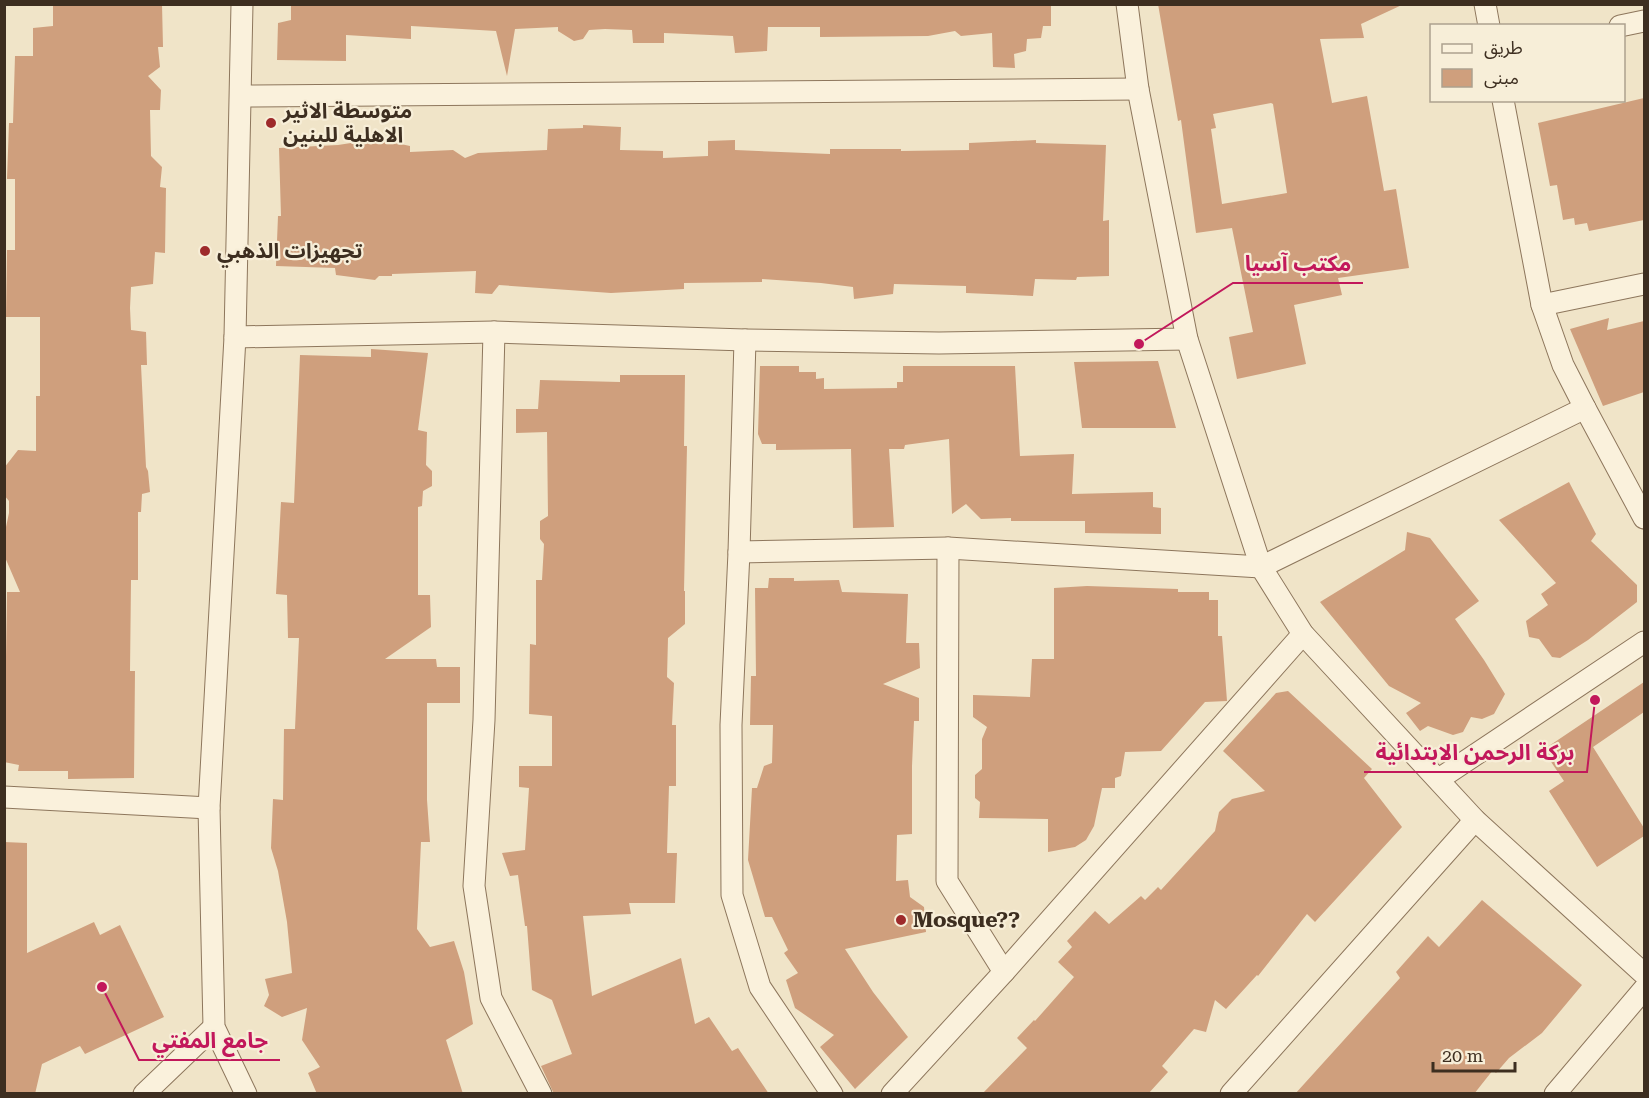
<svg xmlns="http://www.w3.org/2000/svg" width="1649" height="1098" viewBox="0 0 1649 1098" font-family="'Roboto Serif','Noto Sans Arabic',serif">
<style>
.building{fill:#cf9f7d;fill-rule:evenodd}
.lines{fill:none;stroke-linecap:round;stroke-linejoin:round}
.minor-casing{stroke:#8d765c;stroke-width:23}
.minor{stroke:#faf1dc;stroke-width:21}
.poi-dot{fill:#9e2a2b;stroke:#f7eed8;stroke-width:2}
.labels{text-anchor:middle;stroke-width:4.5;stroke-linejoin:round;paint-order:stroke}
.poi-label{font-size:21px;font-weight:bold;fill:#3d2e20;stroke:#f7eed8;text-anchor:start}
.leader{fill:none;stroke:#c2185b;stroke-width:2}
.callout-dot{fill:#c2185b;stroke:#f7eed8;stroke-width:2}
.callout-label{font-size:22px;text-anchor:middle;font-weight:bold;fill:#c2185b;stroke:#f7eed8;stroke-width:4.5;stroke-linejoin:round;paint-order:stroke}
</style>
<rect width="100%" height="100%" fill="#f0e4c8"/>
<g class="building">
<polygon points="53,4 162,4 163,47 158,47 160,67 148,76 161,90 160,110 150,110 151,156 162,167 160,187 166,188 165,253 155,252 153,284 131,287 130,308 131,330 146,332 147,365 141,365 146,467 148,471 150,492 142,494 141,512 138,512 138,580 131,580 130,671 135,671 134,778 68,779 68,771 18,771 19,765 4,762 4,657 6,657 7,592 20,592 4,555 6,527 9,513 9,501 4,495 4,468 18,450 36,451 36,396 40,396 40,317 6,317 7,250 15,250 15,179 7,179 9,123 13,123 15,56 33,56 33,28 53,26"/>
<polygon points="291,4 1051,4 1051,26 1043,26 1041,38 1027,39 1026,51 1014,54 1015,68 993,67 992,33 961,36 955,31 928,36 820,37 820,27 768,27 767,51 735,53 733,36 664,33 664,43 633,43 632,30 605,29 589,30 583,39 574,41 558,31 558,27 515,29 507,76 496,31 411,26 411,39 346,35 346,61 277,60 278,23 291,20"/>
<path d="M1158,4H1404L1361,24L1364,38L1320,39L1332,103L1367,96L1384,191L1396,189L1409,268L1338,278L1342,295L1294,305L1306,364L1237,379L1229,337L1253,332L1232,228L1196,233L1181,120L1178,121ZM1271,103L1273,104L1287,193L1222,204L1211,129L1216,128L1213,114Z"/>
<polygon points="1644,98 1644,220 1589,231 1587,223 1575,225 1574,218 1563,220 1557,185 1550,186 1538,123"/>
<polygon points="583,125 621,127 620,150 663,151 663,158 708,156 708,141 735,140 735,150 830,154 830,149 901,149 901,151 969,150 969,143 1036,140 1036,143 1106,145 1103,221 1109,220 1109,276 1077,277 1076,280 1035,279 1033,296 966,293 966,286 894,284 893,294 854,299 853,287 821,283 762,279 762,282 684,283 684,289 611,293 499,285 492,294 475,293 476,271 392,274 392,276 379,276 375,280 336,275 335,268 276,266 278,216 281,216 279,148 338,145 377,139 410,146 410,152 453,150 465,158 478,153 547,150 548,129 583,128"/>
<polygon points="1609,318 1607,330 1644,321 1644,392 1603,406 1570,329"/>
<polygon points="371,349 428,353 418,430 427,432 426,465 432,471 432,486 423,491 422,506 418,507 418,595 430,595 431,627 385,659 436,659 437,667 460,667 460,703 427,703 427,800 430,842 421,842 417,929 430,947 454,941 464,972 473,1024 446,1040 463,1094 317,1094 308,1073 320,1067 302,1040 307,1008 282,1017 264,1006 269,995 265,979 292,973 287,922 278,871 271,848 273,799 283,800 284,729 295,729 299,638 288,638 287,595 276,594 281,502 294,503 300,355 371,357"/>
<polygon points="1158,361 1176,428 1082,428 1074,362"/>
<polygon points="760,366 799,366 799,372 816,372 816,379 824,378 824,389 897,388 897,382 903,382 903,366 1015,366 1020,456 1074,454 1072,494 1153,492 1153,507 1161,508 1161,534 1085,533 1085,521 1011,521 1011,518 981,519 966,504 952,514 949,439 905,445 904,449 889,449 894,527 853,528 851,449 776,450 776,444 762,444 758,434"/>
<polygon points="620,375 685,375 684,446 687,446 684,591 685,591 685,624 668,638 667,677 674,683 672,725 676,725 676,786 669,786 667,853 677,853 675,903 629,903 631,914 583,916 592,996 681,958 695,1024 709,1017 732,1051 738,1048 769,1094 554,1094 541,1066 572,1054 552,1000 532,990 527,926 525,926 518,875 510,876 502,853 525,850 529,788 519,787 519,766 552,766 552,716 529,714 530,644 536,645 536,580 542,580 544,544 540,539 540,521 548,516 547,432 516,433 516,409 538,409 540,380 620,382"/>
<polygon points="1569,482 1596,534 1591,541 1637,585 1637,602 1588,640 1560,658 1552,657 1539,639 1529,637 1526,621 1548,605 1541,594 1556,583 1499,520"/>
<polygon points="1407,532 1430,538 1479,601 1455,619 1484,660 1505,694 1494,714 1482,719 1471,717 1463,732 1453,735 1428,726 1420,731 1406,713 1421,703 1389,686 1320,602 1405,550"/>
<polygon points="769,578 794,578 794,581 839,580 842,592 908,594 906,643 919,643 920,668 883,684 919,698 919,721 914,721 912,766 912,834 897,835 896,881 908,880 910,897 924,907 926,932 845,949 873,992 908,1037 855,1089 820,1047 834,1035 795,1008 786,980 798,973 784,953 788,950 772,917 765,917 748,860 752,788 757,788 764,766 772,763 773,725 750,725 751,676 756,676 755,588 768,588"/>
<polygon points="1087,586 1178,589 1178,592 1209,592 1209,600 1218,600 1218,636 1222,636 1227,701 1205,702 1161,751 1125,752 1121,776 1115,778 1115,788 1102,788 1094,826 1086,840 1075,847 1048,852 1048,819 979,818 980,802 975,798 975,775 982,769 982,739 987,727 973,717 973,695 1030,697 1032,659 1054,659 1054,588"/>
<polygon points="1644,682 1644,712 1593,747 1644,828 1644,836 1597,867 1549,791 1564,781 1543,750"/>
<polygon points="1288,691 1372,769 1364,778 1402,827 1315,922 1307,914 1258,976 1257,975 1226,1009 1215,1000 1206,1032 1194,1029 1162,1066 1168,1072 1148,1094 982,1094 1027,1048 1017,1038 1034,1020 1035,1021 1074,977 1058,962 1072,947 1067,941 1095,911 1109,924 1141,896 1145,900 1158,887 1161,890 1215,831 1219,812 1232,799 1265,791 1223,751 1276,693"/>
<polygon points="4,842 27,843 27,953 94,922 100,935 120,925 164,1017 85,1054 80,1046 42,1064 35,1094 4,1094"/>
<polygon points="1482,900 1582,985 1542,1033 1509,1058 1496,1073 1493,1070 1474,1094 1295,1094 1400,978 1396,972 1428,936 1439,947"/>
</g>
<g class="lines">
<g class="minor-casing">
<g id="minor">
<polyline points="242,4 235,337 209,808 214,1027 246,1094"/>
<polyline points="1127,4 1138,89 1187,339 1261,567 1303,634 1475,820 1644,974"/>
<polyline points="1485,4 1489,26"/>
<polyline points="1620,26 1644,21"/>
<polyline points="241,96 1138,89"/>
<polyline points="1503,100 1542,305 1563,365 1585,408 1644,518"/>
<polyline points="1542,305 1644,284"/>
<polyline points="494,332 484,720 474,886 491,998 541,1094"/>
<polyline points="235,337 494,332 745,340 939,343 1187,339"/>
<polyline points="745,340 739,552 731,725 732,895 760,987 832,1094"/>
<polyline points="948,548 947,881 1004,972"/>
<polyline points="739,552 948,548 1261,567 1585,408"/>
<polyline points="1439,779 1644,642"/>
<polyline points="4,797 209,808"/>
<polyline points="144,1094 214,1027"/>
<polyline points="892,1094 1004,972 1303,634"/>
<polyline points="1231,1094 1475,820"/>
<polyline points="1555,1094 1644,989"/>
</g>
</g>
<use href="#minor" class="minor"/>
</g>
<g class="poi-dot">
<circle cx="271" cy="123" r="6"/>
<circle cx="205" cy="251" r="6"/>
<circle cx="901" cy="920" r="6"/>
</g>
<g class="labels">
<g class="poi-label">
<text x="283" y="118">متوسطة الاثير<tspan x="283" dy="24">الاهلية للبنين</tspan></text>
<text x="217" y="258">تجهيزات الذهبي</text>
<text x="913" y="927">Mosque??</text>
</g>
</g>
<path class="leader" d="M1139 344L1233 283H1363M1595 700L1587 772H1364M102 987L139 1060H280"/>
<g class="callout-dot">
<circle cx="1139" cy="344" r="6"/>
<circle cx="1595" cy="700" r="6"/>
<circle cx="102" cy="987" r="6"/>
</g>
<g class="callout-label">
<text x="1298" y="271">مكتب آسيا</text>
<text x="1475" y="760">بركة الرحمن الابتدائية</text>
<text x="210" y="1048">جامع المفتي</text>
</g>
<rect width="1649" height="1098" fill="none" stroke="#3d2e20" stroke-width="12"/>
<rect x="1430" y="24" width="195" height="78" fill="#f7eed8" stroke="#ada18e" stroke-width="1.5"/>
<rect x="1442" y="44" width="30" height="9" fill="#faf1dc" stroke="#ada18e" stroke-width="1.5"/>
<text x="1484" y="54" font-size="18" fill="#3d2e20">طريق</text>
<rect x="1442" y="69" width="30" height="18" fill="#cf9f7d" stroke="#ada18e" stroke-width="1.5"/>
<text x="1484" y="84" font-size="18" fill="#3d2e20">مبنى</text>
<path d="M1433 1062v9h82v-9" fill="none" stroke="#3d2e20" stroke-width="3"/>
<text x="1442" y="1062" font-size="18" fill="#3d2e20" stroke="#f7eed8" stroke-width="4.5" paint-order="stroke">20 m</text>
</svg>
